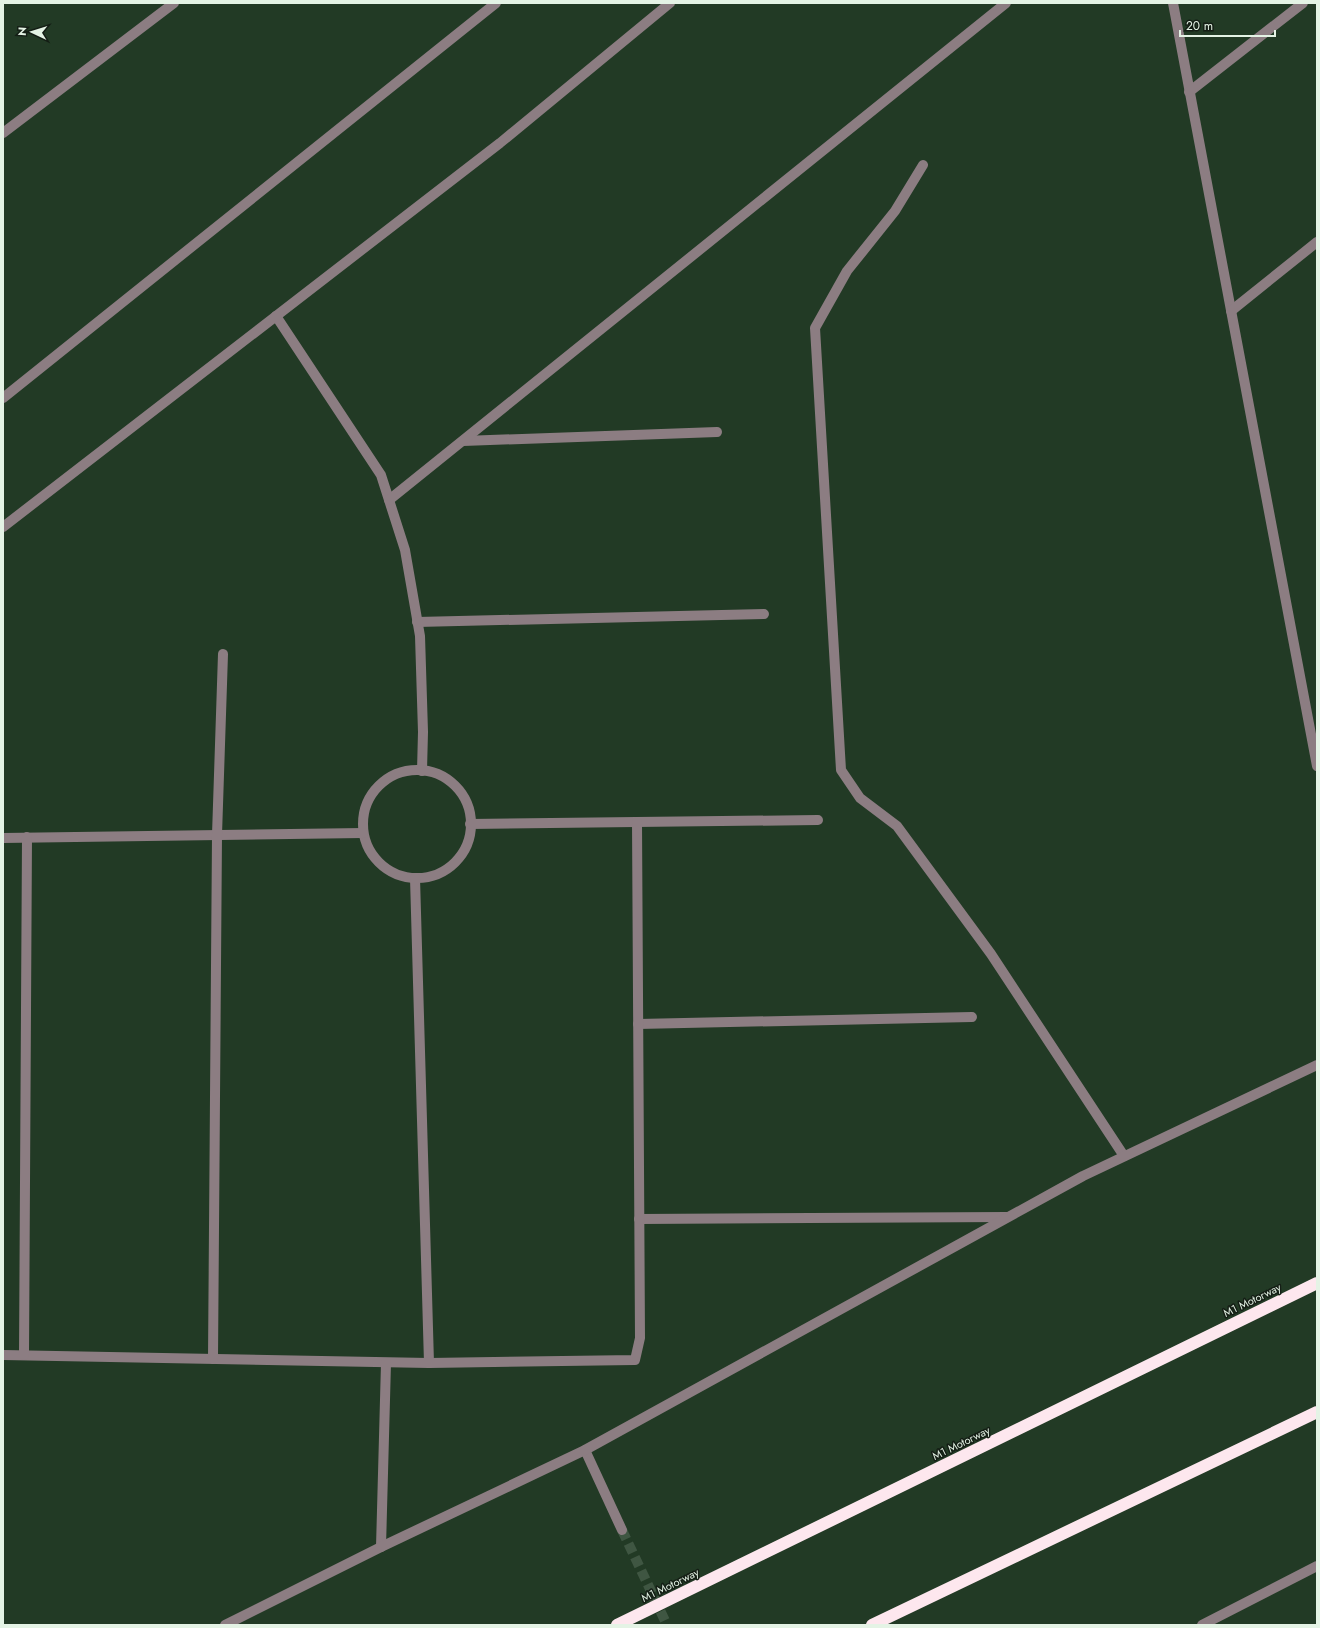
<svg xmlns="http://www.w3.org/2000/svg" width="1320" height="1628" viewBox="0 0 1320 1628" font-family="Jost,sans-serif">
<style>
.lines{fill:none;stroke-linecap:round;stroke-linejoin:round}
.minor-tunnel{stroke:#3f5642;stroke-width:10;stroke-dasharray:10 5;stroke-linecap:butt}
.minor{stroke:#8c7d82;stroke-width:10}
.highway{stroke:#fde7ee;stroke-width:12}
.labels{text-anchor:middle;stroke-width:3;stroke-linejoin:round;paint-order:stroke}
.street-label{font-size:11px;fill:#e4f3e5;stroke:#141e15}
</style>
<rect width="100%" height="100%" fill="#223a25"/>
<g class="lines">
<polyline class="minor-tunnel" points="622,1530 667,1625"/>
<g class="minor">
<polyline points="1173,3 1317,766"/>
<polyline points="1189,92 1303,3"/>
<polyline points="3,133 174,3"/>
<polyline points="923,165 895,211 847,271 815,328 841,770 860,798 897,826 991,954 1124,1156"/>
<polyline points="1231,311 1317,242"/>
<polyline points="276,316 381,475 405,550 420,636 423,732 422,771"/>
<polyline points="3,398 496,3"/>
<polyline points="463,441 717,432"/>
<polyline points="389,500 1006,3"/>
<polyline points="3,527 500,143 670,3"/>
<polyline points="417,622 764,614"/>
<circle cx="417" cy="824" r="54"/>
<polyline points="470,824 818,820"/>
<polyline points="3,838 363,833"/>
<polyline points="415,878 429,1363"/>
<polyline points="638,1024 972,1017"/>
<polyline points="639,1219 1007,1217"/>
<polyline points="3,1355 429,1363 635,1360 640,1338 637,822"/>
<polyline points="24,1355 27,837"/>
<polyline points="213,1359 217,835 223,654"/>
<polyline points="585,1450 622,1530"/>
<polyline points="381,1547 386,1363"/>
<polyline points="225,1625 381,1547 585,1450 1083,1176 1317,1065"/>
<polyline points="1202,1625 1317,1566"/>
</g>
<g class="highway">
<polyline points="617,1625 1317,1283"/>
<polyline points="872,1625 1317,1412"/>
</g>
</g>
<g class="labels">
<g class="street-label">
<text transform="translate(1252 1300) rotate(-26)" y="4">M1 Motorway</text>
<text transform="translate(961 1443) rotate(-26)" y="4">M1 Motorway</text>
<text transform="translate(670 1585) rotate(-26)" y="4">M1 Motorway</text>
</g>
</g>
<rect width="1320" height="1628" fill="none" stroke="#e4f3e5" stroke-width="8"/>
<g transform="translate(32 32) rotate(274)" stroke="#141e15" stroke-width="3" paint-order="stroke">
<path d="M0-3L7 15L0 10L-7 15Z" fill="#e4f3e5"/>
<text y="-6" font-size="11" font-weight="bold" text-anchor="middle" fill="#e4f3e5">N</text>
</g>
<path d="M1180 30v6h95v-6" fill="none" stroke="#e4f3e5" stroke-width="2"/>
<text x="1186" y="30" font-size="12" fill="#e4f3e5" stroke="#141e15" stroke-width="3" paint-order="stroke">20 m</text>
</svg>
